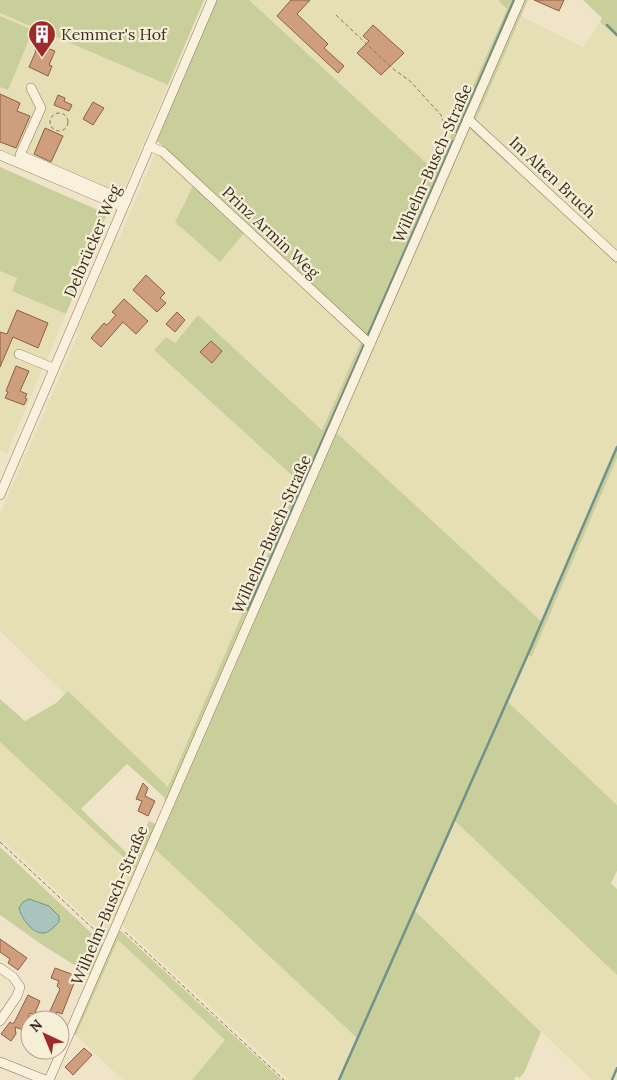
<svg xmlns="http://www.w3.org/2000/svg" width="617" height="1080" viewBox="0 0 617 1080" font-family="Lora,serif">
<style>
.farmland{fill:#e6deb5}
.green{fill:#c9cf9b;fill-rule:evenodd}
.water{fill:#a9c4bc;stroke:#6f938a}
.lines{fill:none;stroke-linecap:round;stroke-linejoin:round}
.stream{stroke:#6f938a;stroke-width:2.5}
.building{fill:#cf9f7d;stroke:#8d5f41}
.minor-casing{stroke:#8d765c;stroke-width:10}
.path{stroke:#8d765c;stroke-width:1;stroke-dasharray:4 2.5;stroke-linecap:butt}
.minor{stroke:#faf1dc;stroke-width:9}
.labels{text-anchor:middle;stroke-width:4.5;stroke-linejoin:round;paint-order:stroke}
.poi-label{font-size:16px;fill:#3d2e20;stroke:#f7eed8;text-anchor:start}
.street-label{font-size:16px;fill:#3d2e20;stroke:#f7eed8}
</style>
<rect width="100%" height="100%" fill="#f0e4c8"/>
<g class="farmland">
<polygon points="249,0 498,0 507,8 435,171"/>
<polygon points="0,13 168,85 119,201 0,149"/>
<polygon points="521,16 583,47 600,22 617,37 617,254 475,122"/>
<polygon points="470,129 617,264 617,447 542,622 337,433"/>
<polygon points="155,154 162,155 194,184 175,222 245,232 361,342 322,430 198,316 174,343 154,350 299,482 168,788 68,691 65,694 0,631 0,514 78,334 76,333 115,239 118,241"/>
<polygon points="0,271 17,278 12,291 66,314 7,453 0,450"/>
<polygon points="617,458 617,805 507,701 528,654 532,656"/>
<polygon points="0,742 135,868 114,916 117,919 110,936 105,936 0,838"/>
<polygon points="454,820 617,975 617,1064 610,1080 592,1080 414,910"/>
<polygon points="155,849 358,1038 339,1080 289,1080 122,925"/>
<polygon points="118,940 225,1040 192,1080 123,1080 76,1035"/>
</g>
<g class="green">
<polygon points="0,0 204,0 168,85 0,13"/>
<polygon points="216,0 249,0 435,171 507,9 498,0 528,0 475,122 472,117 370,340 155,139"/>
<polygon points="583,0 617,0 617,37 600,22 602,18"/>
<polygon points="0,16 33,30 8,90 0,87"/>
<polygon points="469,124 617,259 617,264 470,129 337,433 542,622 617,447 617,458 532,656 528,655 507,701 617,805 617,871 611,883 617,889 617,975 454,820 414,910 541,1032 524,1073 519,1078 517,1076 514,1079 515,1080 339,1080 357,1038 155,849 314,485 311,483"/>
<polygon points="0,167 107,214 66,314 12,291 17,278 0,271"/>
<polygon points="194,184 245,232 220,262 175,222"/>
<polygon points="198,315 322,430 361,342 366,348 166,806 164,797 127,764 81,809 132,858 149,821 158,825 117,919 114,916 135,868 0,742 0,699 25,721 56,703 68,691 168,787 299,482 154,350 166,337 175,343"/>
<path d="M0,847L101,942L104,948L92,976L44,946L0,915ZM30,899L49,906L37,932L25,922L21,915L23,902Z"/>
<polygon points="118,931 121,931 282,1080 192,1080 225,1040 118,940 76,1035 73,1033"/>
</g>
<path class="water" d="M29,899L49,906L59,916V922C55,926 49,933 43,933C31,933 21,917 19,908L23,902Z"/>
<g class="lines">
<g class="stream">
<polyline points="607,25 617,35"/>
<polyline points="457,132 514,0"/>
<polyline points="368,335 453,141"/>
<polyline points="248,610 364,345"/>
<polyline points="339,1080 528,654 617,447"/>
<polyline points="612,1080 617,1068"/>
</g>
</g>
<g class="building">
<polygon points="291,0 310,0 297,14 328,44 324,48 344,66 338,73 277,16"/>
<polygon points="534,0 564,0 559,11"/>
<polygon points="373,25 404,53 381,75 357,53 369,41 363,36"/>
<polygon points="37,44 55,51 49,65 52,66 48,76 29,67 36,51 35,50"/>
<polygon points="0,94 20,103 17,111 30,116 16,148 0,142"/>
<polygon points="58,95 65,98 64,101 72,105 69,111 54,105"/>
<polygon points="93,102 104,108 93,125 83,119"/>
<polygon points="45,128 63,136 51,162 34,154"/>
<polygon points="146,275 165,293 160,298 166,303 157,312 133,290"/>
<polygon points="124,299 148,321 136,334 123,322 101,347 91,338 104,323 107,325 116,315 112,312"/>
<polygon points="17,310 48,323 38,348 13,337 0,367 0,332 7,334"/>
<polygon points="177,312 185,320 175,332 166,324"/>
<polygon points="211,341 222,351 212,363 200,352"/>
<polygon points="16,366 29,371 20,391 27,394 25,398 27,399 24,405 5,398 8,392 6,391"/>
<polygon points="143,783 148,788 145,796 155,801 148,816 138,811 142,801 136,799"/>
<polygon points="0,939 27,958 18,970 8,963 10,959 0,952"/>
<polygon points="55,968 74,975 72,982 74,983 62,1014 57,1012 53,1020 46,1020 60,989 57,986 59,981 51,978"/>
<polygon points="28,995 40,1001 34,1015 30,1013 23,1030 15,1027 16,1034 11,1041 1,1034 10,1022 13,1024 16,1019"/>
<polygon points="84,1048 92,1055 73,1075 65,1067"/>
</g>
<g class="lines">
<g class="minor-casing">
<g id="minor">
<polyline points="31,88 41,108 20,155 126,201"/>
<polyline points="468,119 617,257"/>
<polyline points="149,146 163,152 370,344"/>
<polyline points="0,155 123,207"/>
<polyline points="19,354 53,368"/>
<polyline points="0,495 212,0"/>
<polyline points="0,968 13,977 20,987 17,996 0,1021"/>
<polyline points="0,1062 45,1080"/>
<polyline points="49,1080 520,0"/>
</g>
</g>
<g class="path">
<polyline points="336,15 392,68 410,81 441,115 445,127 452,134"/>
<circle cx="59" cy="122" r="9"/>
<polyline points="0,842 101,936"/>
<polyline points="125,932 284,1080"/>
</g>
<use href="#minor" class="minor"/>
</g>
<defs>
<g id="building-pin" transform="scale(1.4375)"><path d="M0 17L-7.5 6A9.5 9.5 0 1 1 7.5 6Z" fill="#9e2a2b" stroke="#f7eed8"/><path d="M-4-6H4V6H1V3H-1V6H-4ZM-2.5-4.3h1.7v1.8h-1.7ZM.8-4.3h1.7v1.8H.8ZM-2.5-1h1.7V.8h-1.7ZM.8-1h1.7V.8H.8Z" fill="#fff"/></g>
</defs>
<g fill-rule="evenodd">
<use href="#building-pin" x="42" y="34"/>
</g>
<g class="labels">
<g class="poi-label">
<text x="61" y="40">Kemmer's Hof</text>
</g>
<g class="street-label">
<text transform="translate(432 163) rotate(-66)" y="6">Wilhelm-Busch-Straße</text>
<text transform="translate(553 177) rotate(43)" y="6">Im Alten Bruch</text>
<text transform="translate(271 232) rotate(43)" y="6">Prinz Armin Weg</text>
<text transform="translate(92 241) rotate(-67)" y="6">Delbrücker Weg</text>
<text transform="translate(271 534) rotate(-66)" y="6">Wilhelm-Busch-Straße</text>
<text transform="translate(109 905) rotate(-67)" y="6">Wilhelm-Busch-Straße</text>
</g>
</g>
<g transform="translate(45 1035) rotate(316)"><circle r="24" fill="#f7eed8" stroke="#ada18e"/>
<path d="M0-4L9 19L0 12L-9 19Z" fill="#9e2a2b"/>
<text y="-8" font-size="14" font-weight="bold" text-anchor="middle" fill="#3d2e20">N</text>
</g>
</svg>
